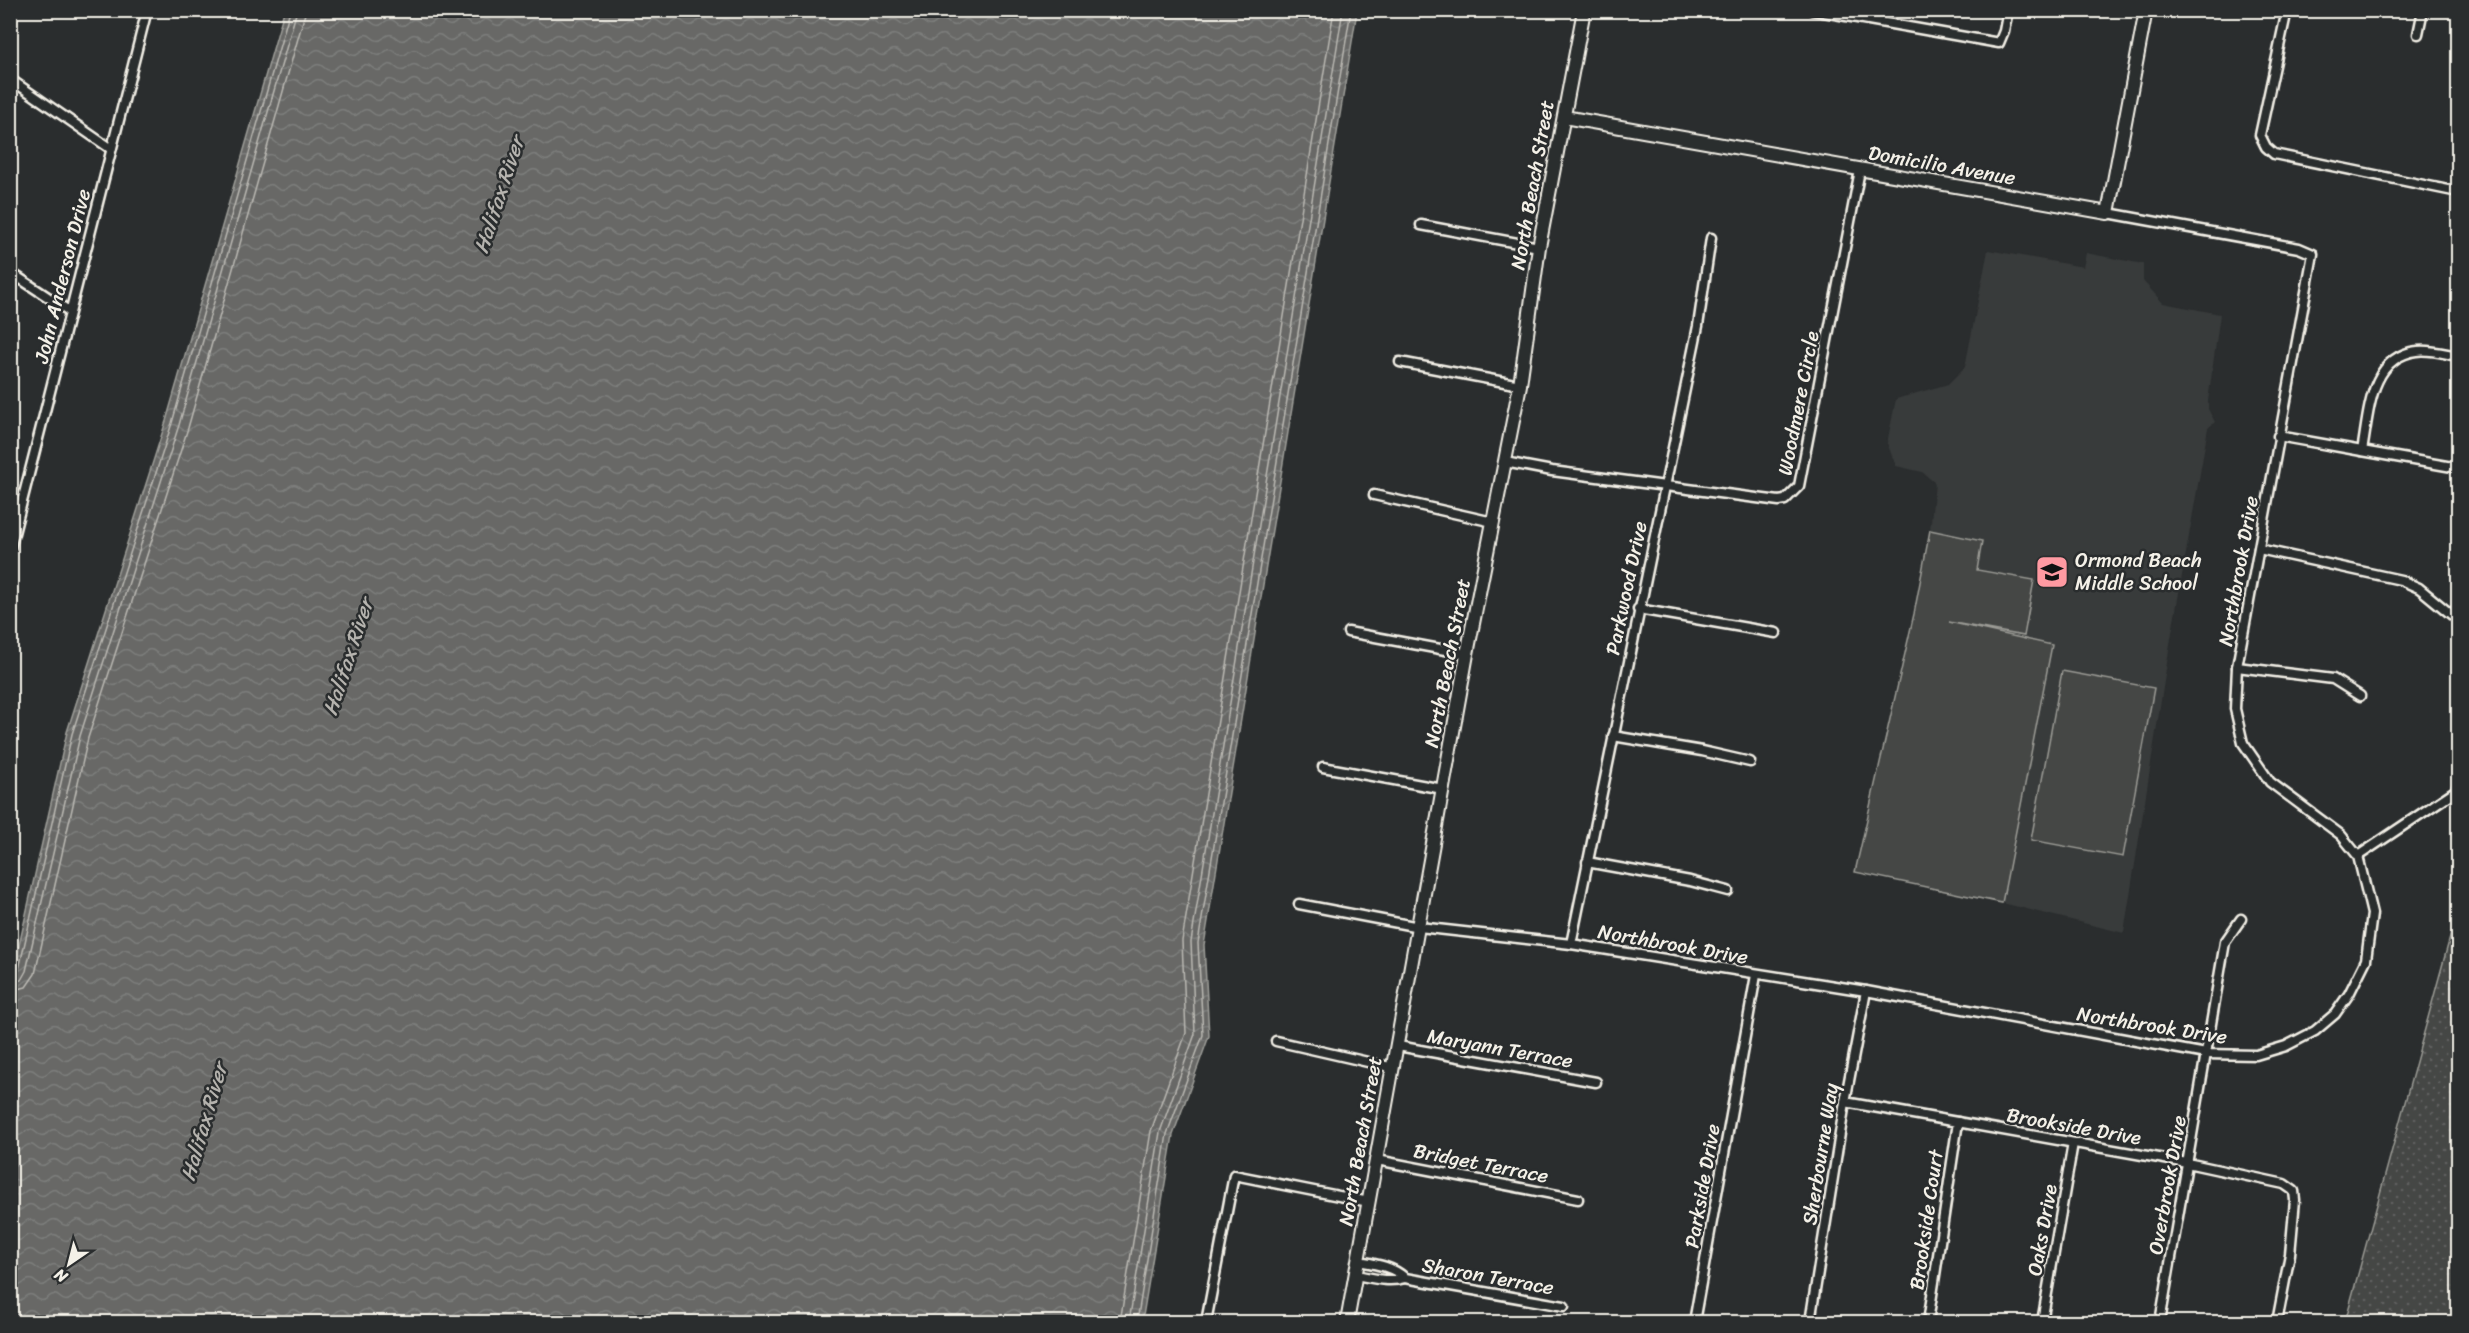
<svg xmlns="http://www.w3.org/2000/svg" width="2469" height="1333" viewBox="0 0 2469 1333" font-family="Sriracha,sans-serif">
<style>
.built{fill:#373a3a}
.park{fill:url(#park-dots);stroke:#9c9c96;stroke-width:1.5}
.pitch{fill:#444645;stroke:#9c9c96;stroke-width:1.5}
.water{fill:url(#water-waves);stroke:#9f9f9a;stroke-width:1.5}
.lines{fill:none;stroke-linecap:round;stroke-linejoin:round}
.shore{stroke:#bcbab4;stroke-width:1.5}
.street-casing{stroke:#f4f1e8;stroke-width:13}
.secondary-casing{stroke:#f4f1e8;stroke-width:16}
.street{stroke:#2a2d2e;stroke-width:8}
.secondary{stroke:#2a2d2e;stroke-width:12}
.labels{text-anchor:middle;stroke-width:5;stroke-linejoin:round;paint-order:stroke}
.street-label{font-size:20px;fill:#f4f1e8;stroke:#2a2d2e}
.poi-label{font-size:20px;fill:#f4f1e8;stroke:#2a2d2e;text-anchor:start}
.water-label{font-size:21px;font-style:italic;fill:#b5b3ae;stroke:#2a2d2e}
</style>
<defs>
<pattern id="park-dots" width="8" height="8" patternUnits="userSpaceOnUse" patternTransform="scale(1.5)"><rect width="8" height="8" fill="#444645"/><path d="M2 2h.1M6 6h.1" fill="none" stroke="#606160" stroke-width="1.8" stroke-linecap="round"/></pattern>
<pattern id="water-waves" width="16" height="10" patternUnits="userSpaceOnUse" patternTransform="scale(1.5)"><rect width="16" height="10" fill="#676866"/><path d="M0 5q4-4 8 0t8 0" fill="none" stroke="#7d7e7c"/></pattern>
</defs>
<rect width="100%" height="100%" fill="#2a2d2e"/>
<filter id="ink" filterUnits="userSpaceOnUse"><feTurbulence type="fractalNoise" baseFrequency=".0167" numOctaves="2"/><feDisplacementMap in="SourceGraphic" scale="12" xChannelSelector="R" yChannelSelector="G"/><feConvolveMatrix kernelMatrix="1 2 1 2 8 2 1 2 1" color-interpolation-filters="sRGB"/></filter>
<g filter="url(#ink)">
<polygon class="built" points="1988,250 2083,267 2086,253 2143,264 2143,281 2163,303 2220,314 2208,401 2208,409 2215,422 2208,428 2170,644 2124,933 2002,903 1855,872 1914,614 1930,530 1935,483 1922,472 1896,466 1887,443 1896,399 1948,384 1965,367"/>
<polygon class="park" points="2458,908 2458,1322 2345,1322"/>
<g class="pitch">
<polygon points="1930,530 1982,541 1977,570 2034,580 2024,636 1949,622 2052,645 2002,903 1855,872 1914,614"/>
<polygon points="2062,671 2154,688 2123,857 2031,840"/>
</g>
<polygon class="water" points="284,11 1357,11 1204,945 1209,1036 1173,1135 1142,1322 11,1322 11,981 67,732 166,421"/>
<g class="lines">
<g class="shore">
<polyline points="10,975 16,974 19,969 72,734 172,423 290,10"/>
<polyline points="10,982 21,980 26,971 80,736 179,425 297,10"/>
<polyline points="10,991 26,987 35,974 88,738 188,428 306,10"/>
<polyline points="1120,1322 1151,1131 1186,1033 1182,941 1334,10"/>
<polyline points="1129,1322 1160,1132 1195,1034 1191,942 1343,10"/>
<polyline points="1137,1322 1167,1134 1203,1035 1198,943 1351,10"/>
</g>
<g class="street-casing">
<g id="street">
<polyline points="1812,10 1999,43 2004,31 2008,10"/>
<polyline points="2287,10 2260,135 2266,147 2274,154 2458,192"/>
<polyline points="2418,34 2423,10"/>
<polyline points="10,79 111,149"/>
<polyline points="1421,225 1539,247"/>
<polyline points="10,272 69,311"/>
<path d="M2458,356C2446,354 2430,349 2417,351C2369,357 2369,414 2362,451L2458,468"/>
<polyline points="1400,362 1520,385"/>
<polyline points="2278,436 2362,451"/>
<polyline points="1505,462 1552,471 1779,501 1785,500 1799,486 1860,170"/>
<polyline points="1374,495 1493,522"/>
<polyline points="10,549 147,10"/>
<polyline points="2259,549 2401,580 2419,588 2458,620"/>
<polyline points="1638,609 1776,633"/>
<polyline points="1348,632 1467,654"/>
<polyline points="2237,667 2333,679 2360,696"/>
<polyline points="1613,736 1702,751 1750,762"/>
<polyline points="1323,767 1443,789"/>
<polyline points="2358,856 2455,791 2458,786"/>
<polyline points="1587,862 1690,881 1728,891"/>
<polyline points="1299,904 1419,927 1571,944 1866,991 2206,1054 2256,1055 2286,1046 2315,1031 2335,1014 2349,994 2366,960 2372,914 2358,856 2341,835 2270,782 2243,743 2235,709 2237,667 2313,254 2299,248 2108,213"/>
<polyline points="1571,944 1698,326 1711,238"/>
<polyline points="1276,1041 1394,1068"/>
<polyline points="1398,1046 1596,1082"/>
<polyline points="1845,1102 2187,1163 2284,1184 2294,1191 2295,1200 2290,1254 2277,1322"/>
<polyline points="1377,1160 1578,1199"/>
<path d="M1356,1275C1372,1278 1389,1283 1405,1278C1392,1266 1375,1264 1358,1261"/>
<polyline points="1405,1278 1564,1306"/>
<polyline points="1206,1322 1234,1175 1369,1202"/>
<polyline points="1694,1322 1756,975"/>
<polyline points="1810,1322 1845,1102 1866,991"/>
<polyline points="1928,1322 1958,1122"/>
<polyline points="2042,1322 2073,1143"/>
<polyline points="2160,1322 2225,942 2241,919"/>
</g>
</g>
<g class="secondary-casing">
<g id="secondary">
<polyline points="1564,117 2108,213 2146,10"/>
<polyline points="1347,1322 1467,654 1520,385 1539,247 1584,10"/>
</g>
</g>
<use href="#street" class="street"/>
<use href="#secondary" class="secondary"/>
</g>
</g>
<defs>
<g id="school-square" transform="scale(1.725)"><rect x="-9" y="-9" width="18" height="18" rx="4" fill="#ff9aa2" stroke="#2a2d2e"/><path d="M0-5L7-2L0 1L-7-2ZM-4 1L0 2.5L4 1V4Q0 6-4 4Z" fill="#111"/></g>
</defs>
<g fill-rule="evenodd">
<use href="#school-square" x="2052" y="572"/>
</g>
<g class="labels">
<g class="street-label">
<text transform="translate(1942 165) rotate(10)" y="7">Domicilio Avenue</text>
<text transform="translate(1532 185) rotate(-80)" y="7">North Beach Street</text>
<text transform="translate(62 276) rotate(-76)" y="7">John Anderson Drive</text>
<text transform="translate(1798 403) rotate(-79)" y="7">Woodmere Circle</text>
<text transform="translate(2238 571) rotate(-80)" y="7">Northbrook Drive</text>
<text transform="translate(1626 588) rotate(-78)" y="7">Parkwood Drive</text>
<text transform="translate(1447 663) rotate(-79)" y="7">North Beach Street</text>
<text transform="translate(1673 944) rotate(10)" y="7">Northbrook Drive</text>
<text transform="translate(2152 1025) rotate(9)" y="7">Northbrook Drive</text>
<text transform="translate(1500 1048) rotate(10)" y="7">Maryann Terrace</text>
<text transform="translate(2074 1126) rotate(10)" y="7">Brookside Drive</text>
<text transform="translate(1360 1141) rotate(-80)" y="7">North Beach Street</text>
<text transform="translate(1820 1154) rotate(-81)" y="7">Sherbourne Way</text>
<text transform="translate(1481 1163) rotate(11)" y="7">Bridget Terrace</text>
<text transform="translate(2167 1185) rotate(-80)" y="7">Overbrook Drive</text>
<text transform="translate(1702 1186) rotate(-80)" y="7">Parkside Drive</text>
<text transform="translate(1926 1220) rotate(-82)" y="7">Brookside Court</text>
<text transform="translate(2042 1230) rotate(-80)" y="7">Oaks Drive</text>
<text transform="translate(1488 1276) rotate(10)" y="7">Sharon Terrace</text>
</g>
<g class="poi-label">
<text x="2075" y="567">Ormond Beach<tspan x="2075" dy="23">Middle School</tspan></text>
</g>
<g class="water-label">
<text transform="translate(499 195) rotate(-72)" y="7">Halifax River</text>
<text transform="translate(348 657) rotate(-72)" y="7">Halifax River</text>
<text transform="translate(204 1122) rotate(-74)" y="7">Halifax River</text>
</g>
</g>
<rect width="2469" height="1333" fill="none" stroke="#2a2d2e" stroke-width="36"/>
<rect x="18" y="18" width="2433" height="1297" fill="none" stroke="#f4f1e8" stroke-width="2" filter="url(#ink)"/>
<g transform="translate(69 1264) rotate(215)" stroke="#2a2d2e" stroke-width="4.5" paint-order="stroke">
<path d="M0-4.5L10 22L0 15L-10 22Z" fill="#f4f1e8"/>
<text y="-9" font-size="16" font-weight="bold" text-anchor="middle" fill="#f4f1e8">N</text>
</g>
</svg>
